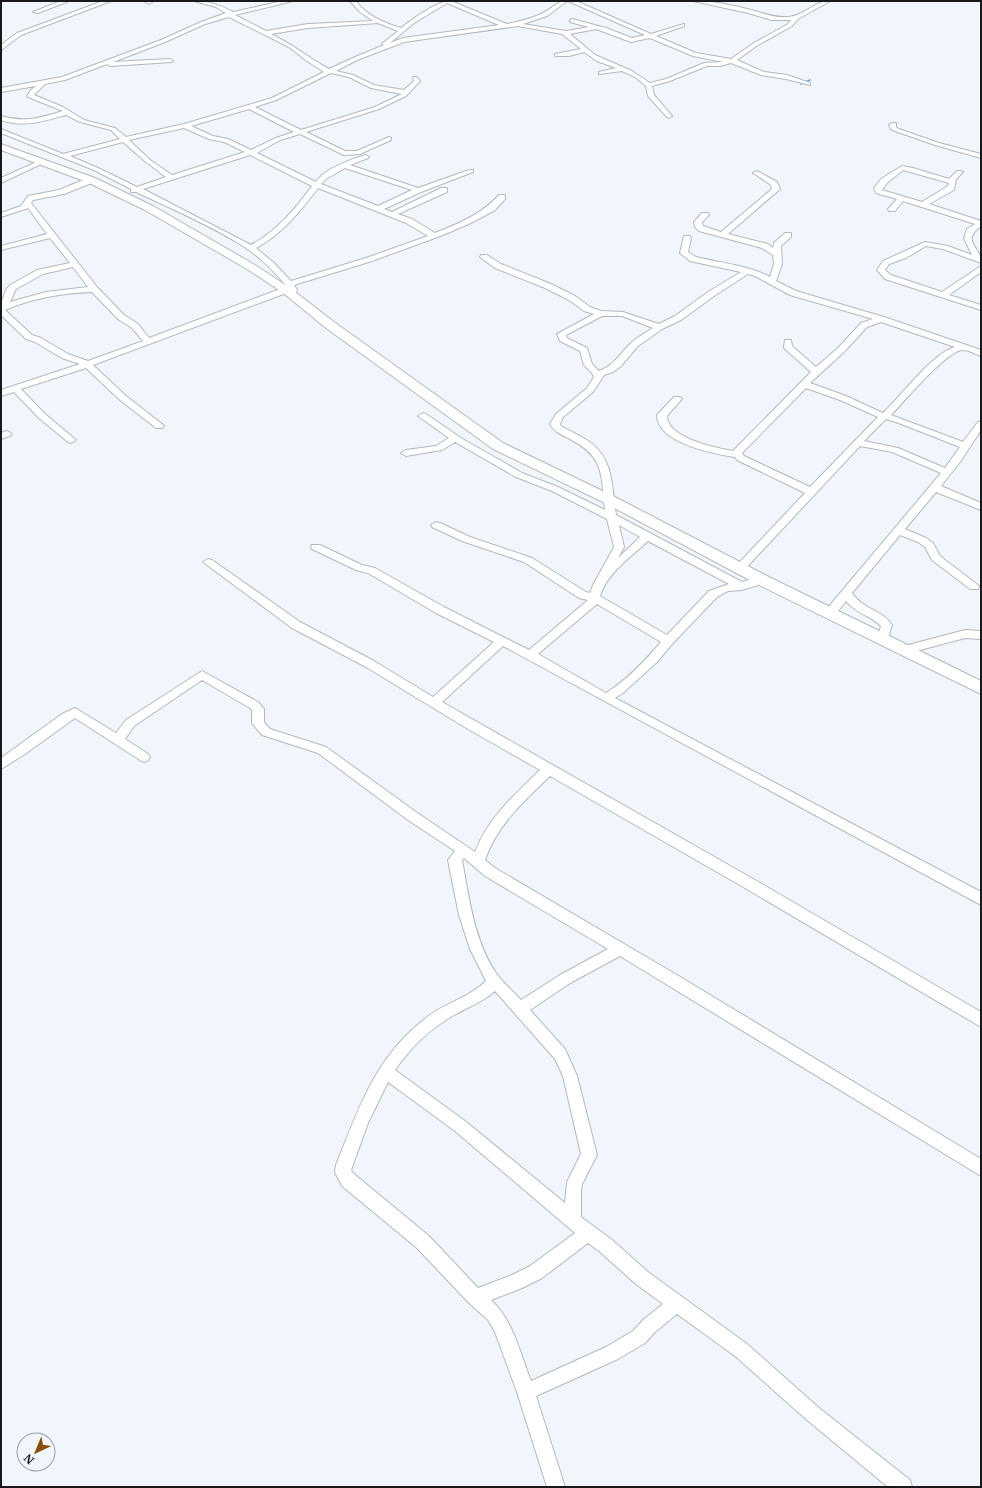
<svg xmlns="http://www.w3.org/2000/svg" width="982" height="1488" viewBox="0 0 982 1488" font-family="Merriweather,serif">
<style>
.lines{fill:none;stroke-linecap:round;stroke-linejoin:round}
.stream{stroke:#5da5e5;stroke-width:1.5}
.minor-casing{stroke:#b3b8be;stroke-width:2}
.secondary-casing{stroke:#b3b8be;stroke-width:2}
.minor{fill:#fff;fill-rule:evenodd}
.secondary{fill:#fff;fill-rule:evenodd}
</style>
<rect width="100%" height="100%" fill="#f0f6fc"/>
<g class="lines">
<polyline class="stream" points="801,84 810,80"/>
<g class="minor-casing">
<g id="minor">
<polygon points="61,1 69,1 38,13 33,12"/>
<polygon points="103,1 111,1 21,35 1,50 1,45 17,33"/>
<polygon points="144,1 151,1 152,2 149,4"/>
<path d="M194,1C209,1 220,5 233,12L283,1H293L235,15L266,31L308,24L373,21L360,12L350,1H356C366,15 384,23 401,28C413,19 436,1 451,1L507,24C518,22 530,19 541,14C551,10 556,1 567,1L547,16L523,24L566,31L589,27L570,22V20L572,19L606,28L632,38L645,35L568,1H576L651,34L684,24V26L656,36L696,53L731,59L754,43L788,24L791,20H772L748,13L693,1C712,1 733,5 751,10C763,13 774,18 787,17C803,17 814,1 830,1L798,19L792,26L758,45L737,60L764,72L787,75L810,83V85L786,79L761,75L731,63L720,66H707L670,81L652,86L654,95L672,116L669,118L667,117L648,96L646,86L635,77L622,71L599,74V72L616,68L597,61L584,52L569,56H555V54L581,49L562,34L518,26L404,42L357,60L336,71L353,75L374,85L404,90L414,81L413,77H417L420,81L406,96L379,109L306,132L345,151H357L389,137L391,138V140L360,154L344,155L300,134L280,140L257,153L316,182C326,168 349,160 366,155L369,157L368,158L350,165L418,188L469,170H473V172L421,192L384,209L392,212L441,188H447V192L398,214L412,219L435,233C458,224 482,214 499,195H505V199L495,210L473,222L443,235L372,261L294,285L297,290L295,296H289V292L93,365L126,396L162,424L164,426L162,428H156L120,400L86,368L21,389L45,414L76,440L71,443L68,442L39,418L14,392L1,396V390L80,364L62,358L35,342L26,339L1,315V304L6,290L10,285L37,270L70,263L50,238L1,250V246L47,234L28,208L1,217V213L21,206L28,196L59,190L88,178H94V182L64,194L33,200L31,203L97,287L124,315L138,324L149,338L283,288H288C276,273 260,257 243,246C210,225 172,209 136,192H131V189L94,170L1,133V129L63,154L120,139L111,130L80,122L66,115C44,121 24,128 1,120V116C25,123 39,118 63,111L28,97L27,96L31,90L36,86L1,92V88L62,77L161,40L201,22L226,13L216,7ZM447,3L499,25L403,38L390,43L414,23ZM229,17L289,47L307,61L324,72L272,98L184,124L126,137L115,128L84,120L63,107L34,95L45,84L65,80L107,64L110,66L172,62L173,61L170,59L113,62L165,42L205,24ZM378,23L398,31L383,43L382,44L384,45L353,58L329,69C309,58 292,44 271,34L308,28ZM596,29L631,42L650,38L693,56L723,62L704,63L666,79L650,83L632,71L595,55L570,34ZM331,73L349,77L371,88L402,94L375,107L301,130L255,107L276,100ZM249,109L294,132L276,138L251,150L228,139L213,136L191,126ZM184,128L209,139L224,142L245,152L172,175L150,160L129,140ZM123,142L146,162L166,177L137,187L98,168L70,156ZM250,155L312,186C295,209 277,231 251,245L143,189ZM345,168L412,190L378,206L321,184L326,179ZM318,188L406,223L428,236L366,258L291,281L274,263L256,248C282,234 300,212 318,188ZM73,267L88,287L46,292L10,302L16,289L43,274ZM92,292L118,319L132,328L143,341L88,361L68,354L41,338L32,335L5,310C33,298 62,293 92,292Z"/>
<polygon points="892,123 896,123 896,127 899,129 939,143 981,154 981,158 935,145 895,131 891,129 889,125"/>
<polygon points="41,160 43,161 43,163 1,183 1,178"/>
<path d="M902,166L913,168L949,179L957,171H961L963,172L956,179L954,190L929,204L981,221V226C960,242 981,245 981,263L943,249L926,246L906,258L889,264L885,270L891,275L942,292L981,266V272L949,295L981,305V310L885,279L877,270L883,261L925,242L948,246L972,255L964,238L967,229L975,224L903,201L895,211H889L888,209L897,199L876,193L874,188L881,179ZM903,170L949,183L948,186L922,202L882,190L887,183Z"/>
<path d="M757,171L777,182L780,189L728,234L768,244L773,248L774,243L785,233H791V237L781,246L782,264L776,281L796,291L884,317L981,350V356C975,354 969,350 963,350C947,350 904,402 891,415L963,442L978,422L981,421V430L960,462L941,486L981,503V510L936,492L905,529L926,538L933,543L940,556L979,586L978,589H970L932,560L925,547L918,542L900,535L852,593C862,609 883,610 892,625L887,642H879L877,639L881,626C871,616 855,613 846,601L834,616H826L825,613L826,610L941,473L892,452L860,446L744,570H736L735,568L736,566L805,493L737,460L735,457C714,454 657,443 657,415L674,397H680L682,399L680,401L667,416C667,438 716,448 733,451L811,372L785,349L784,347L785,340H791L792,346L816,367L838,348L861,323L873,319L790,295L755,276L748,274L714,296L681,320L662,329L638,346L620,367L613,372L604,375L593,392L563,417L560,424L561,426C571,432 582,436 591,443C614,460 612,490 616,515L742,582L762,576L766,577L767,580L766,583L741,590L728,591L717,597L672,644L658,661L623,693L615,698L981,892V905L503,646L442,702L755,880L981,1012V1027L745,888L550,776C524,801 497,825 485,860L495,868L682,978L981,1159V1176L620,956L570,983L530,1010L565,1049L577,1076L597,1155L582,1184L581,1191V1217L611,1239L648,1272L747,1344L819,1408L910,1480L912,1487H888L807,1420L735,1356L677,1314L655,1332L645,1343L618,1359L536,1396L565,1487H547L517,1392L495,1332L488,1320L469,1303L417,1248L342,1186L335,1172L336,1165C359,1108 375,1057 426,1018C444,1003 469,998 486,981L470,949L459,915L448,860L455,851L408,820L318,753L262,735L252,723V710L250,708L202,680L134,726L125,739L148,754L150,757L148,760L144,762L140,760L75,718L25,754L1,769V758L62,714L75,708L116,733L126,720L202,671L258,702L264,709V722L270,729L326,747L416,812L475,852C487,819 515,794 540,770L468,729L366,667L292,628L203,562L208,559L212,560L300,622L374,661L433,697L494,642L436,613L368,573L356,570L312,549L311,547L312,545H320L362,565L375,568L444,607L529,650L588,600L579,598L524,562L462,541L432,527L431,525L436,522L440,523L470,537L532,558L586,592L590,593L593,585L614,547L607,519L552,491L516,477L455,442L442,450L406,456L401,453L406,450L436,446L449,438L418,416L423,413L426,414L461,438L522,473L558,487L605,510C601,475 605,457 570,439C562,435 554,432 550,424L556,414L587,388L594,377L592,373L584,365L580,351L560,341L557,334L594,314L584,311L569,300L545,288L495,268L480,257L481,255H487L501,264L551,284L575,296L590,307L601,311L623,312L659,324L675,316L708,292L741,272L690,261L680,253L684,236H690L691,238L688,252L696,257C720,263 748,265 770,277L774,264L773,255L762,248L699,231L695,227L694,222L702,213H708L709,215L702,222L703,226L721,232L772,189L771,185L755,174L753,173ZM602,316H622L653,328C646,332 638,337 632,342C620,353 615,365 599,371L592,364L587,348L567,338L566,335ZM881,322L955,347C934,352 900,397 883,413L846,396L810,383L844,352L867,327ZM806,388L840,400L878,417L810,487L744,456L742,453ZM886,419L896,422L960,447L945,468L898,448L864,441ZM619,525L640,537L618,558L624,547ZM648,541L729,584L709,591L667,635L600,596C607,573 631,557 648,541ZM597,604L661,642C645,661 627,680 606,693L538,654ZM464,858L485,876L608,949L560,975L521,1000C513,991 503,983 496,973C474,941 469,897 462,860ZM495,991L555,1059L563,1076L581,1154L567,1182L565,1203L465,1121L395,1070C410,1048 431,1028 454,1015C468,1007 483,1002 495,991ZM388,1082L455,1131L575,1233L530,1266L512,1275L478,1288L429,1236L354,1174L351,1170L368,1123ZM588,1243L599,1251L636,1284L663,1304L643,1320L633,1331L606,1347L531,1381C520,1353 513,1320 491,1300L522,1288L542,1278Z"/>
<polygon points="7,431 12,434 10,436 1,439 1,433"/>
<polygon points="965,630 981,631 981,639 965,638 905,654 901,653 899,650 901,647"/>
</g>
</g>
<g class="secondary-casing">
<polygon id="secondary" points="1,144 95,178 153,206 255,265 290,288 334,322 503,443 613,496 767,576 981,681 981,694 757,584 603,502 493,449 326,328 282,292 247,269 145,210 87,182 1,150"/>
</g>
<use href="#minor" class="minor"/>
<use href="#secondary" class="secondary"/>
</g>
<rect width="982" height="1488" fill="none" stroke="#17191b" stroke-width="4"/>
<g transform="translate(36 1452) rotate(224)"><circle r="19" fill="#f0f6fc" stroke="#999ea2"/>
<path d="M0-3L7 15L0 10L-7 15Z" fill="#874d01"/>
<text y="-6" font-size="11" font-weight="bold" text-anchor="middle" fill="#17191b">N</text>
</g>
</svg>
